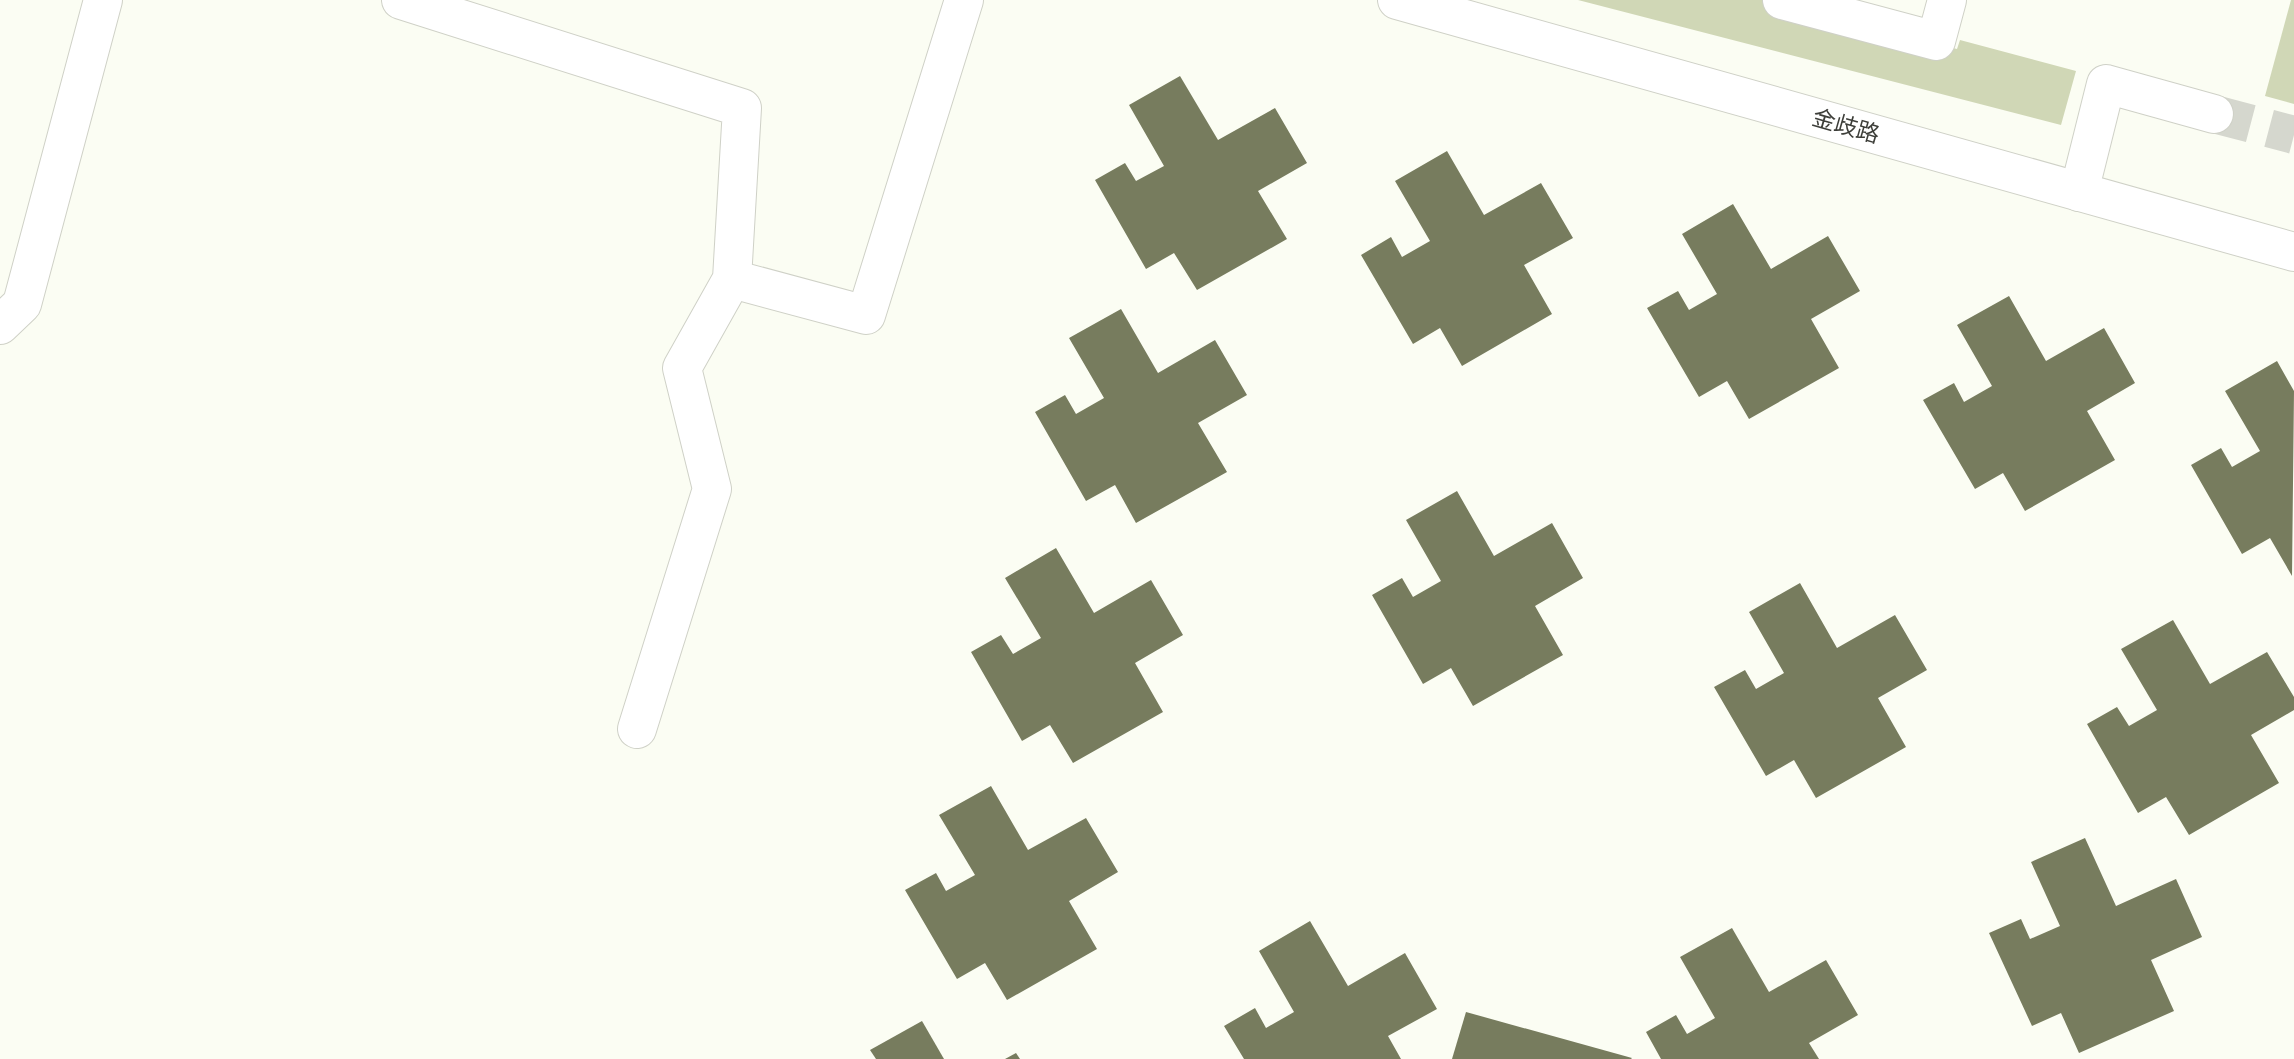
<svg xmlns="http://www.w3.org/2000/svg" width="2294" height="1059" viewBox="0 0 2294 1059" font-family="Raleway,'Noto Sans SC',sans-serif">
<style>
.green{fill:#d0d7b6}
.building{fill:#777c5e}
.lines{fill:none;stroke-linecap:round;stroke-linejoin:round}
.minor-tunnel{stroke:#d5d7ce;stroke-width:38;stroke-dasharray:38 19;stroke-linecap:butt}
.minor-casing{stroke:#cfd1c7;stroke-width:40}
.minor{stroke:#fff;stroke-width:38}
.labels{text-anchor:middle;stroke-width:7;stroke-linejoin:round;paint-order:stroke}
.street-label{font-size:23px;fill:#3d3e39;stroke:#fff}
</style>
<rect width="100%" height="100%" fill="#fbfdf3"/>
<g class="green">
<polygon points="1578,0 1767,0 1957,49 1960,40 2076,71 2061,125"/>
<polygon points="2291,0 2294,0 2294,104 2265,96"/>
</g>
<g class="building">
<polygon points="1180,76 1218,140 1275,108 1307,163 1258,191 1287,239 1197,290 1174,253 1146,269 1095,180 1125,163 1136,181 1164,166 1129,105"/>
<polygon points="1447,151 1484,215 1541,183 1573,238 1524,265 1552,314 1462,366 1440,328 1413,344 1361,255 1391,237 1402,257 1430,241 1395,181"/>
<polygon points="1733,204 1771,269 1828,236 1860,291 1811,319 1839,368 1749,419 1727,381 1699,397 1647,308 1678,291 1689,310 1717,294 1682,234"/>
<polygon points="2009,296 2046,361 2104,328 2135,383 2087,411 2115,460 2025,511 2003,473 1975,489 1923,400 1954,383 1964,402 1992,386 1957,325"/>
<polygon points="1121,309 1158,373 1215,340 1247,395 1198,423 1227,472 1136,523 1115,485 1086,501 1035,412 1065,395 1076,414 1104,398 1069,338"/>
<polygon points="2277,361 2294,391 2292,576 2270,538 2242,554 2191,465 2221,448 2232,467 2260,451 2225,391"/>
<polygon points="1457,491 1494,556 1552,523 1583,578 1535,606 1563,655 1473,706 1451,668 1423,684 1372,595 1402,578 1413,597 1441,581 1406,520"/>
<polygon points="1056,548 1094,613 1151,580 1183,635 1135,663 1163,712 1073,763 1050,725 1022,741 971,652 1001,635 1013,654 1041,638 1005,578"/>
<polygon points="1800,583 1837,648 1895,615 1927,670 1878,698 1906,747 1816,798 1794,760 1766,776 1714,687 1745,670 1756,689 1784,673 1749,612"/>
<polygon points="2173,620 2210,684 2267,652 2294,697 2294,710 2251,735 2279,783 2189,835 2166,797 2138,813 2087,724 2117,707 2129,726 2157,710 2121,649"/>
<polygon points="991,786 1028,850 1086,818 1118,872 1069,901 1097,949 1007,1000 985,963 957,979 905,890 936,873 946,891 975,875 939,815"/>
<polygon points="2085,838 2116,906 2176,879 2202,937 2151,960 2174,1011 2079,1053 2061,1013 2032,1026 1989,933 2021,919 2030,939 2060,926 2031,862"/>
<polygon points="1310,921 1348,986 1405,953 1437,1009 1388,1036 1401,1059 1244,1059 1224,1026 1255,1008 1266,1028 1294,1012 1259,951"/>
<polygon points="1732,928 1769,992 1826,960 1858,1015 1809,1043 1819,1059 1661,1059 1646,1032 1676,1015 1687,1034 1715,1018 1680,957"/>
<polygon points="1466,1012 1632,1058 1631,1059 1452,1059"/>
<polygon points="922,1021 944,1059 876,1059 870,1050"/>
<polygon points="1016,1053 1020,1059 1005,1059"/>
</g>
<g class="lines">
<polyline class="minor-tunnel" points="2214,114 2294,135"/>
<g class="minor-casing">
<g id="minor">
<polyline points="401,0 742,108 732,279 682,368 712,489 637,729"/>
<polyline points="1397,0 2294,252"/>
<polyline points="1782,0 1936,41 1947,0"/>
<polyline points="2079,192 2106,84 2214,114"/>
<polyline points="732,279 866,315 964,0"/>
<polyline points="0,325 22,304 103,0"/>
</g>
</g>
<use href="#minor" class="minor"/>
</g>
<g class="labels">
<g class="street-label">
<text transform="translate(1846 126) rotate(16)" y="8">金歧路</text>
</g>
</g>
</svg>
